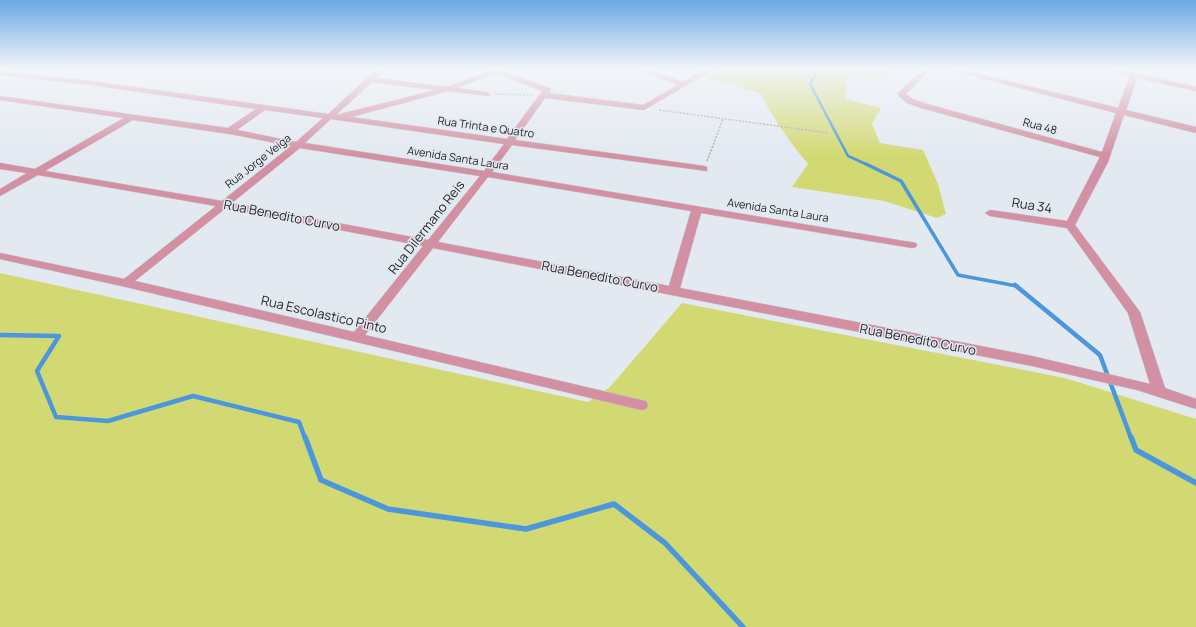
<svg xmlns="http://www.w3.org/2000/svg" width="1196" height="627" viewBox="0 0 1196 627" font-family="Manrope,sans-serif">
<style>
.green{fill:#d2d972}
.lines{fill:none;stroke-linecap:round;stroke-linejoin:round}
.stream-far3{stroke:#4b97dd;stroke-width:2.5}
.stream-far2{stroke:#4b97dd;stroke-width:3.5}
.stream-far1{stroke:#4b97dd;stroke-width:4.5}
.stream{stroke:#4b97dd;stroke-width:5.5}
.street-casing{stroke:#c0c6cd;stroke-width:1}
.path{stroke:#a7abb2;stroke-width:1.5;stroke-dasharray:2 1.5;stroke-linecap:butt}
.street{fill:#d390a3;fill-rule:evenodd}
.labels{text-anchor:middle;stroke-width:3;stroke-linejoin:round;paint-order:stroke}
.far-street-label{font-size:11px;fill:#232528;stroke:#e3e9f1}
.street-label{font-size:13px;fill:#232528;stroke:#e3e9f1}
</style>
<rect width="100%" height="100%" fill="#e3e9f1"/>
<g class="green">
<path d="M722,68H887L888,78L847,76L845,99L881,108L872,124L880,143L923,150L938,184L946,214L937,218L884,201L792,187L808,164C790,142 774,120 761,94L708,77Z"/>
<polygon points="0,273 588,402 610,387 682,303 1065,378 1196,419 1196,627 0,627"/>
</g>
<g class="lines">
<polyline class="stream-far3" points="820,68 810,84 848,156 868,165"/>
<polyline class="stream-far2" points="866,164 901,181 958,275 1017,286"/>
<g class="stream-far1">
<polyline points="1015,285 1100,355 1131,438"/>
<polyline points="0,335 59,336 37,371 56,417 108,421 193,396 299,422 305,438"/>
</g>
<g class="stream">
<polyline points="305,437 321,480 388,509 526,529 614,504 665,543 743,627"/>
<polyline points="1131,437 1136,450 1196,483"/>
</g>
<g class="street-casing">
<path id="street" d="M378,68H386L377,78L447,87L488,71L484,68H499L500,70L550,88L551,90L549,93L643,105L678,85L633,68H644L683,82L707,68H716L644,110L545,98L515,140L704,166L707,167V171L512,145L492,172L916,243L917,245L916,247L912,248L701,213L680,288L1032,356L1150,384L1128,313L1067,228L990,216L985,213L990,210L1067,221L1100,157L921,108L907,103L897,94L924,68H932L906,94L913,99L927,104L1102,152L1116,113L942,68H955L1118,108L1130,76L1100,68H1114L1196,87V91L1137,78L1126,110L1196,127V133L1124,115L1108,162L1075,225L1140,312L1165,388L1196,399V409L1137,390L1032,366L433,248L365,335L641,400L646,401L648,405L646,409L641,410L126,287L0,259V253L124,279L216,206L38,175L0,196V189L27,173L0,169V163L35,169L124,118L0,100V96L228,128L256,109L91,85L0,75V71L91,81L328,114ZM495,73L542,91L507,139L351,117L448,91L489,96L490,94L486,92L457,88ZM372,82L436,90L336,115ZM265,110L323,118L296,142L237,130ZM331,119L504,144L484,171L305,143ZM133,120L230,134L291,146L222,201L45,171ZM300,148L480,176L428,240L232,203ZM488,177L691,211L669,286L438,242ZM226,208L423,246L354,332L135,281Z"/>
</g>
<g class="path">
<polyline points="495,94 532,95"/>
<polyline points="659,110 829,133"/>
<polyline points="707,161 723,119"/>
</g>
<use href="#street" class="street"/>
</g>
<linearGradient id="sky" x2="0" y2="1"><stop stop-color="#69a8e4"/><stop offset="0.44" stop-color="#f2f5f9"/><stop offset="1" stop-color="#f2f5f9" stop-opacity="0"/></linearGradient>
<rect width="1196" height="156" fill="url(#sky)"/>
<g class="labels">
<g class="far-street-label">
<text transform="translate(1040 126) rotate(15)" y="4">Rua 48</text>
<text transform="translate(486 127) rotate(8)" y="4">Rua Trinta e Quatro</text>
<text transform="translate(458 158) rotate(9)" y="4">Avenida Santa Laura</text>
<text transform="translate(258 161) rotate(-38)" y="4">Rua Jorge Veiga</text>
<text transform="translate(778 210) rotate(9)" y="4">Avenida Santa Laura</text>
</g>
<g class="street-label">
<text transform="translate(1032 205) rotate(9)" y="5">Rua 34</text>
<text transform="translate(282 215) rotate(11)" y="5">Rua Benedito Curvo</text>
<text transform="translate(426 227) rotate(-52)" y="5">Rua Dilermano Reis</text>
<text transform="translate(600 276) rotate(11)" y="5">Rua Benedito Curvo</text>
<text transform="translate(324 314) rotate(13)" y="5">Rua Escolastico Pinto</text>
<text transform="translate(918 339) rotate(11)" y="5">Rua Benedito Curvo</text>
</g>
</g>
</svg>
